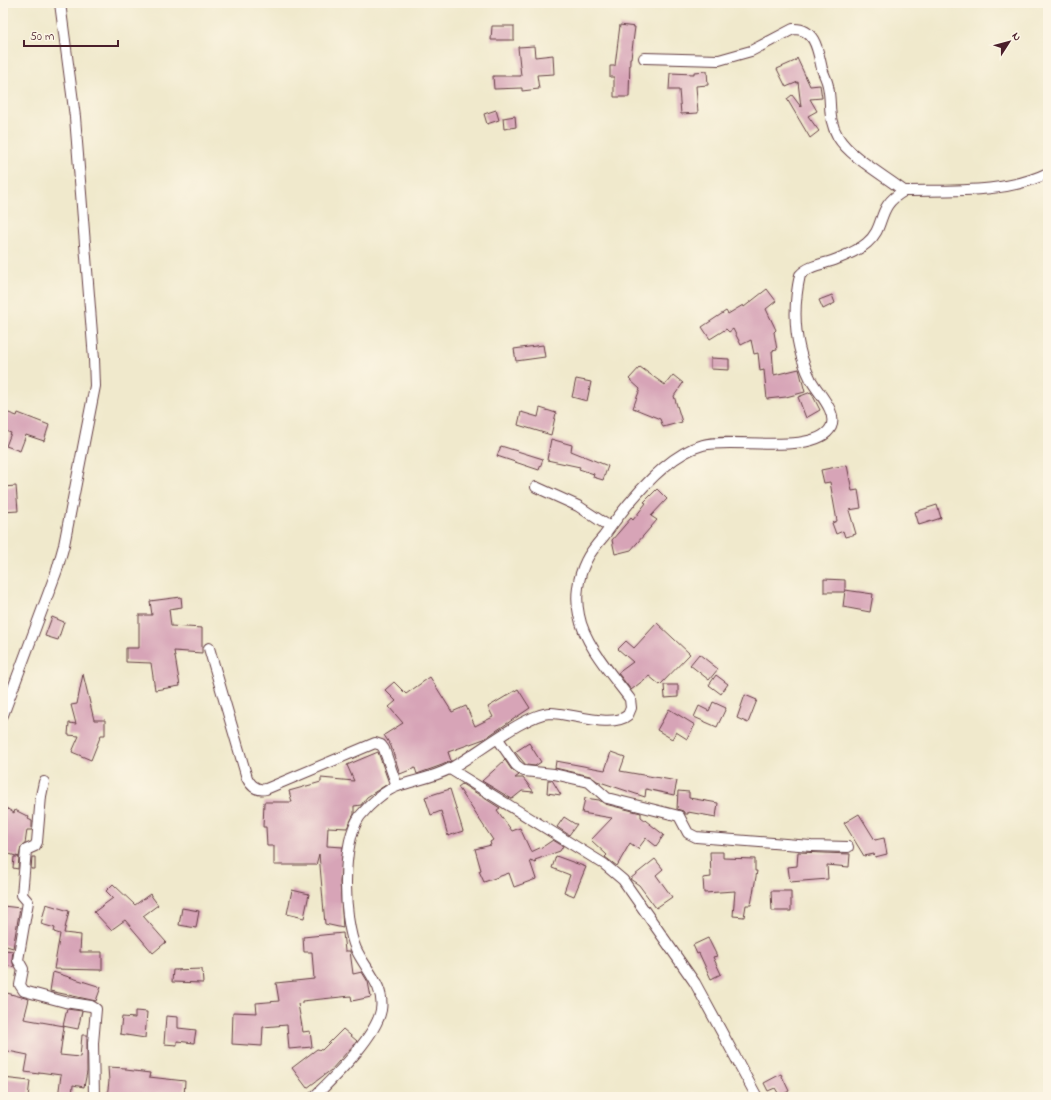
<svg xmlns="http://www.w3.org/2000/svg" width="1051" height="1100" viewBox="0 0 1051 1100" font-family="'Indie Flower',sans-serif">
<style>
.building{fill:#d7a4b7}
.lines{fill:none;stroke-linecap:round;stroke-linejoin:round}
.minor-casing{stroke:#633d43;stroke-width:12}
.minor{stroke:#fff;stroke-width:10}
</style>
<rect width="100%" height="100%" fill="#fcf5e5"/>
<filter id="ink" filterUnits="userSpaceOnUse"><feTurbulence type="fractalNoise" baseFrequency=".025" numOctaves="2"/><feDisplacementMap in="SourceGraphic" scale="8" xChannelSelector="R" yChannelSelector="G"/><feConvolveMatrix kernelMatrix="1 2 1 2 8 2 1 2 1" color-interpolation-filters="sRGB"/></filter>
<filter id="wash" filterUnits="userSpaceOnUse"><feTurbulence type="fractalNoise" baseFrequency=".012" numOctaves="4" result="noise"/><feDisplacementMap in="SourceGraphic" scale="16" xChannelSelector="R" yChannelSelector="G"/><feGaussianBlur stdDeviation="0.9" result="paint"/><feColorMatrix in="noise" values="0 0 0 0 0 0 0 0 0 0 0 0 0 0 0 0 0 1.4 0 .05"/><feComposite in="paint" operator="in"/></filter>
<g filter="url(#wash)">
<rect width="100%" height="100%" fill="#f0e9cc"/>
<g id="blocks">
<g class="building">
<polygon points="620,25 635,27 631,58 630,58 629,97 614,97 614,77 610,77 610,66 615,66"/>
<polygon points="492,26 514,26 514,40 491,40"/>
<polygon points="534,46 535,57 553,55 554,74 537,75 539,89 522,91 522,88 494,89 493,76 521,76 518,47"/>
<polygon points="797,58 810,86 820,85 822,98 810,99 817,111 808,116 819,131 810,138 787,99 792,95 801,107 798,82 786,87 777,69 795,61"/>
<polygon points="707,71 708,85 696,86 698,113 681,114 679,90 669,90 670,73 694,74 694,72"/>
<polygon points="496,110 499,120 487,124 484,114"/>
<polygon points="515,116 516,127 504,129 503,118"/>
<polygon points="767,289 776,301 766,309 776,330 774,332 777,350 772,351 774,375 799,369 805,392 786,397 767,399 764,370 760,371 758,353 754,354 751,340 741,345 733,329 729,332 726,329 710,339 702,327 726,311 728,314 743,305 744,307"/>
<polygon points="832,295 835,303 823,309 819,300"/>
<polygon points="543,345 545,357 516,361 514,349"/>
<polygon points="711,358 729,359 729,370 711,369"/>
<polygon points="640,367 665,385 673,375 683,383 674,396 682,422 663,427 660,419 633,408 640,389 629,379"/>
<polygon points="576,379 591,382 587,401 572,397"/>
<polygon points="811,392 820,410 806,418 798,397"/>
<polygon points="540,408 556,413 551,435 518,425 521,412 538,417"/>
<polygon points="3,411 17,416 18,413 49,425 44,441 26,435 20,451 6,446 11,433 3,430"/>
<polygon points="551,439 572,445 571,451 608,466 603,480 593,477 594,474 579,469 580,467 547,460"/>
<polygon points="501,446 543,459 539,470 497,456"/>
<polygon points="847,465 852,491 858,490 861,508 849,510 856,534 845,537 843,531 836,534 832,523 837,521 830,482 824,483 821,470"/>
<polygon points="16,486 18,511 3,512 3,487"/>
<polygon points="657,489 667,499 651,516 657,520 631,550 615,554 612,540 631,518 633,520 646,503 644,502"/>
<polygon points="937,505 941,518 919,525 915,512"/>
<polygon points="824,579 845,580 845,592 824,592"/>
<polygon points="845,590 873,594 870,612 843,607"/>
<polygon points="181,597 182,607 169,609 171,626 202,628 202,653 174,651 180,686 155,690 151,663 126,662 126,648 139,648 139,615 152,615 150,601"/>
<polygon points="52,617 64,622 58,640 45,636"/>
<polygon points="657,623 690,654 660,685 649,676 631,690 618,673 633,662 618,649 626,641 634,648"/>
<polygon points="699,654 718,669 709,680 690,665"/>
<polygon points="83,674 94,720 105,720 105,735 101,735 91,760 72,752 79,736 68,735 69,723 76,724 71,705 77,704"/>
<polygon points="716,675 728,684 721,694 709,685"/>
<polygon points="430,677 452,712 466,706 475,726 493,717 488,707 518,689 530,708 484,739 448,752 451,761 442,765 417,774 415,768 400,774 391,746 384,735 403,723 389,707 396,701 385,690 394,682 406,694"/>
<polygon points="664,685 678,685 678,697 665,698"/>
<polygon points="745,695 757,700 748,723 737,718"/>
<polygon points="713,702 726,708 717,727 694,717 699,706 709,711"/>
<polygon points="669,709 695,725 687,739 676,732 672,739 657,730"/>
<polygon points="529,743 541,762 535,766 526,765 515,752"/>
<polygon points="378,752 389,783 367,797 361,805 354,806 354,814 347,828 328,827 327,846 343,847 340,882 343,928 325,924 319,854 316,865 274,865 274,846 267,846 266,827 263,827 264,802 292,802 289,791 321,782 321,778 354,781 347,765"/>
<polygon points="611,752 625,757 620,771 677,781 674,795 646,789 645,797 597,781 590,776 555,768 556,761 605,770"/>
<polygon points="505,760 511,769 519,775 515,778 523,778 534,792 522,791 512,799 482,781"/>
<polygon points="548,780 552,780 561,795 547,793"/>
<polygon points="462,784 500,808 497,810 512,831 520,828 531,852 544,846 553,840 563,846 560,851 535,860 536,863 530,861 536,879 514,887 509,873 484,882 479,871 481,870 475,849 491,845 490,842 493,840 458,787"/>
<polygon points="450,789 463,831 448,836 441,811 431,815 425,797"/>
<polygon points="678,791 689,792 689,798 718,803 716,817 688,812 688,814 685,814 683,811 677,809"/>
<polygon points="585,798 599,800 605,804 641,813 641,817 664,835 656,846 646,838 638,849 630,843 617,866 605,857 607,855 591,840 612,818 582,813"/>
<polygon points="3,806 14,813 15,810 29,817 28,819 32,821 32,830 27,830 25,844 21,847 19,857 3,852"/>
<polygon points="859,814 875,840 884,838 887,854 875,857 874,854 864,856 844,823"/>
<polygon points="564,817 575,824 577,824 569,835 557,827"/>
<polygon points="710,852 723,852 723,858 755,859 755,871 757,871 751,905 746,905 744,917 733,916 735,891 704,893 703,878 711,877"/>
<polygon points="798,852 850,854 849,867 827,865 828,879 790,882 788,867 797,866"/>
<polygon points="556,856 586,867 574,896 564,892 570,875 552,868"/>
<polygon points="14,857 19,857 18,869 13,868"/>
<polygon points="32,857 35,857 35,869 31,869"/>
<polygon points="655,859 663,869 656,875 672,897 656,908 639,885 630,879"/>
<polygon points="113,884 135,905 150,894 158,905 143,916 166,942 153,953 125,920 111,930 94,912 113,898 106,891"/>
<polygon points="292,890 309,894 304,918 287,914"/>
<polygon points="771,891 791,891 791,911 772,911"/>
<polygon points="46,904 69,911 64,933 81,935 80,952 102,952 102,970 54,969 60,934 54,932 55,928 41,924"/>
<polygon points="3,906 20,908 13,948 3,945"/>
<polygon points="182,908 199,911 196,928 179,925"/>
<polygon points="343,933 345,951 350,951 353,974 362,972 368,982 371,997 352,1001 351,996 302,1001 302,1003 298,1004 303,1032 310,1031 312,1047 289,1049 287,1025 263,1027 262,1046 232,1044 233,1012 257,1013 256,1003 279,1001 276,983 314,979 312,952 304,952 303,937"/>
<polygon points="708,938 717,956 713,957 721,974 711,979 699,953 697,954 693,945"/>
<polygon points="5,950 13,951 12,959 14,967 3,965"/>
<polygon points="202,969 203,983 172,982 173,970"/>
<polygon points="53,972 101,987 96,1001 50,991"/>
<polygon points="7,993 29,999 24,1019 64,1026 60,1055 80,1057 82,1035 87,1035 87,1072 84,1087 73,1085 72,1097 58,1097 61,1075 39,1072 39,1074 25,1072 28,1055 3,1050 3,1009"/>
<polygon points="67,1009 82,1011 78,1029 63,1026"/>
<polygon points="135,1011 147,1012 145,1038 120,1034 122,1017 135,1018"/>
<polygon points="166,1016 178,1017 178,1028 196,1030 194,1043 177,1041 177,1045 164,1044"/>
<polygon points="343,1029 357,1041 331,1070 307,1088 292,1068 317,1049 322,1050"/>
<polygon points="108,1067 126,1068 126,1070 150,1073 149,1077 185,1081 184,1097 107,1097 109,1081"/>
<polygon points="781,1074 789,1091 780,1096 775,1088 768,1091 764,1083"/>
<polygon points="3,1078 30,1081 28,1097 3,1097"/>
</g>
</g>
</g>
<g filter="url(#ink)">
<use href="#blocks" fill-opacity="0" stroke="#633d43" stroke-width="1"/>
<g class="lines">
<g class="minor-casing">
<g id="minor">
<path d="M644,58L719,60L751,51L793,29C816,28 818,52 822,69C824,75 827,80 828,86C832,105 827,118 838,137C850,157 885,176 904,191"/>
<polyline points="536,487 578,506 610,527"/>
<path d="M209,648L247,778C251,786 257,791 266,789L375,743L381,745L384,749L397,786"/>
<polyline points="3,715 57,570 64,545 95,386 94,359 75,117 60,3"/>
<polyline points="498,739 516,765 524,771 554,774 589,782 607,798 679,816 688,833 696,837 811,846 848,847"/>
<polyline points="450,769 604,864 623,880 695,983 757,1097"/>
<polyline points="44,782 41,796 37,842 35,846 26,850 22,895 28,902 18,960 23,969 20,985 24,991 65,1002 91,1006 96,1009 93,1043 94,1097"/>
<path d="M314,1097C333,1078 376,1037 381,1010C385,986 365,969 356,949C343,920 341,842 360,816C369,805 385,790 398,786C416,780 435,777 451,768C476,755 525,714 550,713C571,713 612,729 628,715L631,708L630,699C613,676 584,644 579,615C575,597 578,577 586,561C590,552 597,544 604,536C626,505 665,455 703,445C731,437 816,456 831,427C838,412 818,393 811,380C795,348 792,311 800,275C809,265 825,264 837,259C847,255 859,250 867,243C887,226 875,207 904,191C950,190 1005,194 1048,173"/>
</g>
</g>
<use href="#minor" class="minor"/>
</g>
</g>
<rect width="1051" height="1100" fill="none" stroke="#fcf5e5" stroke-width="16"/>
<g transform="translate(1009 42) rotate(54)" stroke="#fcf5e5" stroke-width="3" paint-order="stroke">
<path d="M0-3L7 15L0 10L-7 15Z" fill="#4a1f2b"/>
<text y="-6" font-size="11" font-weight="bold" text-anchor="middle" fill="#4a1f2b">N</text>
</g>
<path d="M24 40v6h94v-6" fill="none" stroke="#4a1f2b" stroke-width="2"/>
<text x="30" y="40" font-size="12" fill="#4a1f2b" stroke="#fcf5e5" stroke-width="3" paint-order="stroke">50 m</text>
</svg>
